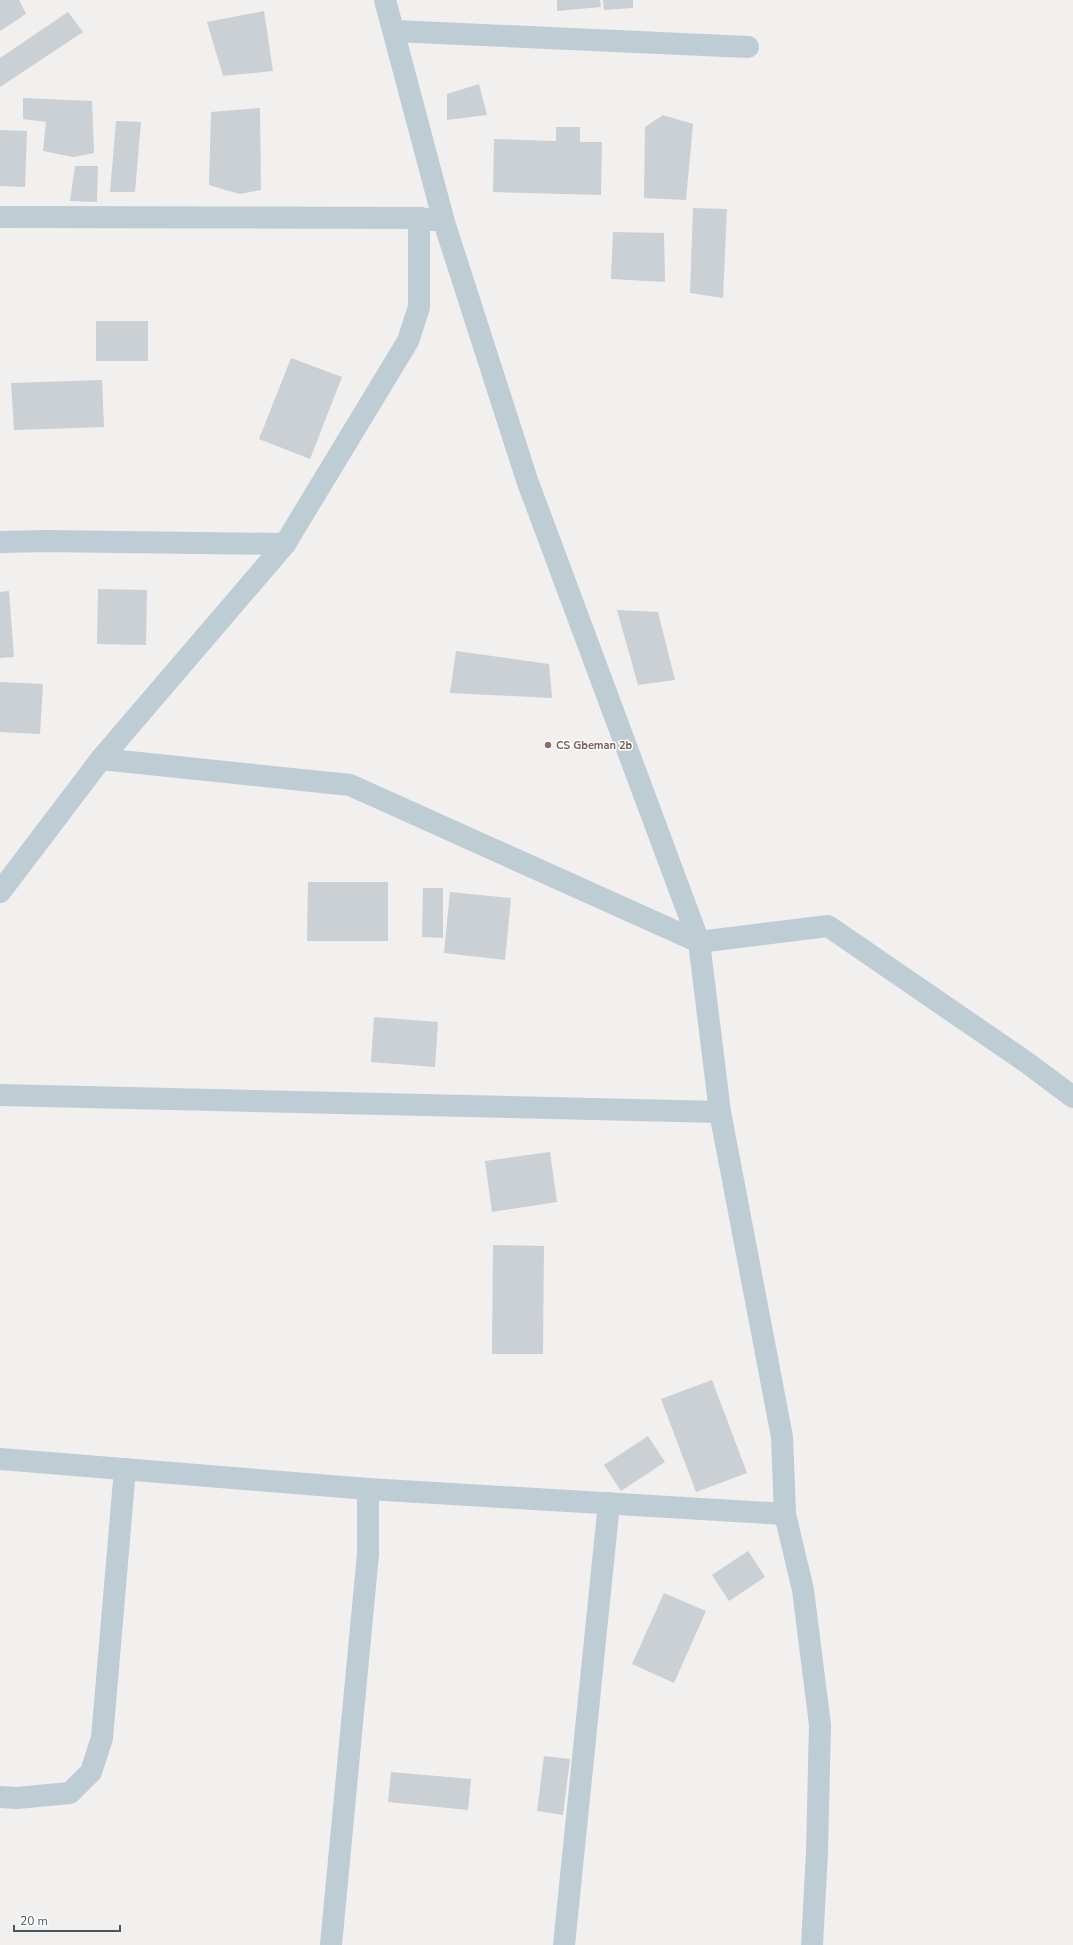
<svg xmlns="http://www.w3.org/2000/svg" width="1073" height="1945" viewBox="0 0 1073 1945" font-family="'Nunito Sans',sans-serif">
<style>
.building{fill:#cad0d4}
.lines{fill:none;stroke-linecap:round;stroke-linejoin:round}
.minor{stroke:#beccd3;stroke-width:22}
.education-dot{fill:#8d6e63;stroke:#fff;stroke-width:1.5}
.labels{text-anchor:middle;stroke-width:3;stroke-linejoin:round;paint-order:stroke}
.education-label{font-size:11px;font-weight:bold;fill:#785e54;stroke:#fff;text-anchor:start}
</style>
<rect width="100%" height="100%" fill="#f2efef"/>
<g class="building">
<polygon points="0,0 19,0 26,14 0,31"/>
<polygon points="557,0 600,0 601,7 557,11"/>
<polygon points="603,0 633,0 633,8 604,10"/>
<polygon points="264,11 273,71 223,76 207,22"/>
<polygon points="68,12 83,32 0,87 0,58"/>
<polygon points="479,84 487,115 447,120 447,94"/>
<polygon points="23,98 92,101 94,153 73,157 43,151 46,122 23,119"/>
<polygon points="260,108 261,190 239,194 209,185 211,112"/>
<polygon points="663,115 693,124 686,200 644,198 645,127"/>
<polygon points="116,121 141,122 135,192 110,192"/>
<polygon points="556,127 580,127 580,142 602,142 601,195 493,192 494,139 556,141"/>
<polygon points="0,130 27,131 25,187 0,186"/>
<polygon points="75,166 98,166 97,202 70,201"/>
<polygon points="693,208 727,209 723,298 690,293"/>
<polygon points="613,232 664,233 665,282 611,279"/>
<rect x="96" y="321" width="52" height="40"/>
<polygon points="291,358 342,377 310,459 259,439"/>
<polygon points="102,380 104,427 14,430 11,383"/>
<polygon points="98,589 147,590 146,645 97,644"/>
<polygon points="9,591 14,657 0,658 0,592"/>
<polygon points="617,610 658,612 675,680 638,685"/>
<polygon points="456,651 549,664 552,698 450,693"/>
<polygon points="0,682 43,684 40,734 0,732"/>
<polygon points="308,882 388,882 388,941 307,941"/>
<polygon points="423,888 443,888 443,938 422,937"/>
<polygon points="450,892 511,898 505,960 444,953"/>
<polygon points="374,1017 438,1022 435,1067 371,1062"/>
<polygon points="550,1152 557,1202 492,1212 485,1161"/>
<polygon points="493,1245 544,1246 543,1354 492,1354"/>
<polygon points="712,1380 747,1473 696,1492 661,1399"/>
<polygon points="648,1436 665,1462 621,1491 604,1465"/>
<polygon points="748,1551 765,1577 729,1601 712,1575"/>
<polygon points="664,1593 706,1611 674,1683 632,1664"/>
<polygon points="544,1756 570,1759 563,1815 537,1811"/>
<polygon points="391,1772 471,1779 468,1810 388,1802"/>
</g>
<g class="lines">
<g class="minor">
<polyline points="385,0 444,222 527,480 699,942 720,1112 782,1437 785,1514 803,1590 820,1725 817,1852 812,1945"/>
<polyline points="395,31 748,47"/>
<polyline points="0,217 419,218 433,220"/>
<polyline points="0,542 45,541 285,544"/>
<polyline points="101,759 350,785 699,942 828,926 1026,1062 1073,1097"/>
<polyline points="0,892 101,759 285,544 408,341 419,307 419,218"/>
<polyline points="0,1095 720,1112"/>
<polyline points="0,1459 368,1489"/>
<polyline points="0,1797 17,1798 70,1793 91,1772 102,1738 125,1469"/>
<polyline points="331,1945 368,1554 368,1489 785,1514"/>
<polyline points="564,1945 609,1503"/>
</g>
</g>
<circle class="education-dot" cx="548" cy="745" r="4"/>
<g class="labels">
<g class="education-label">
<text x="556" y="749">CS Gbeman 2b</text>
</g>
</g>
<path d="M14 1925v6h106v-6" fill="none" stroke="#45565f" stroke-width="2"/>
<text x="20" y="1925" font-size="12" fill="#45565f" stroke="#ffffff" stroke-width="3" paint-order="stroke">20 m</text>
</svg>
